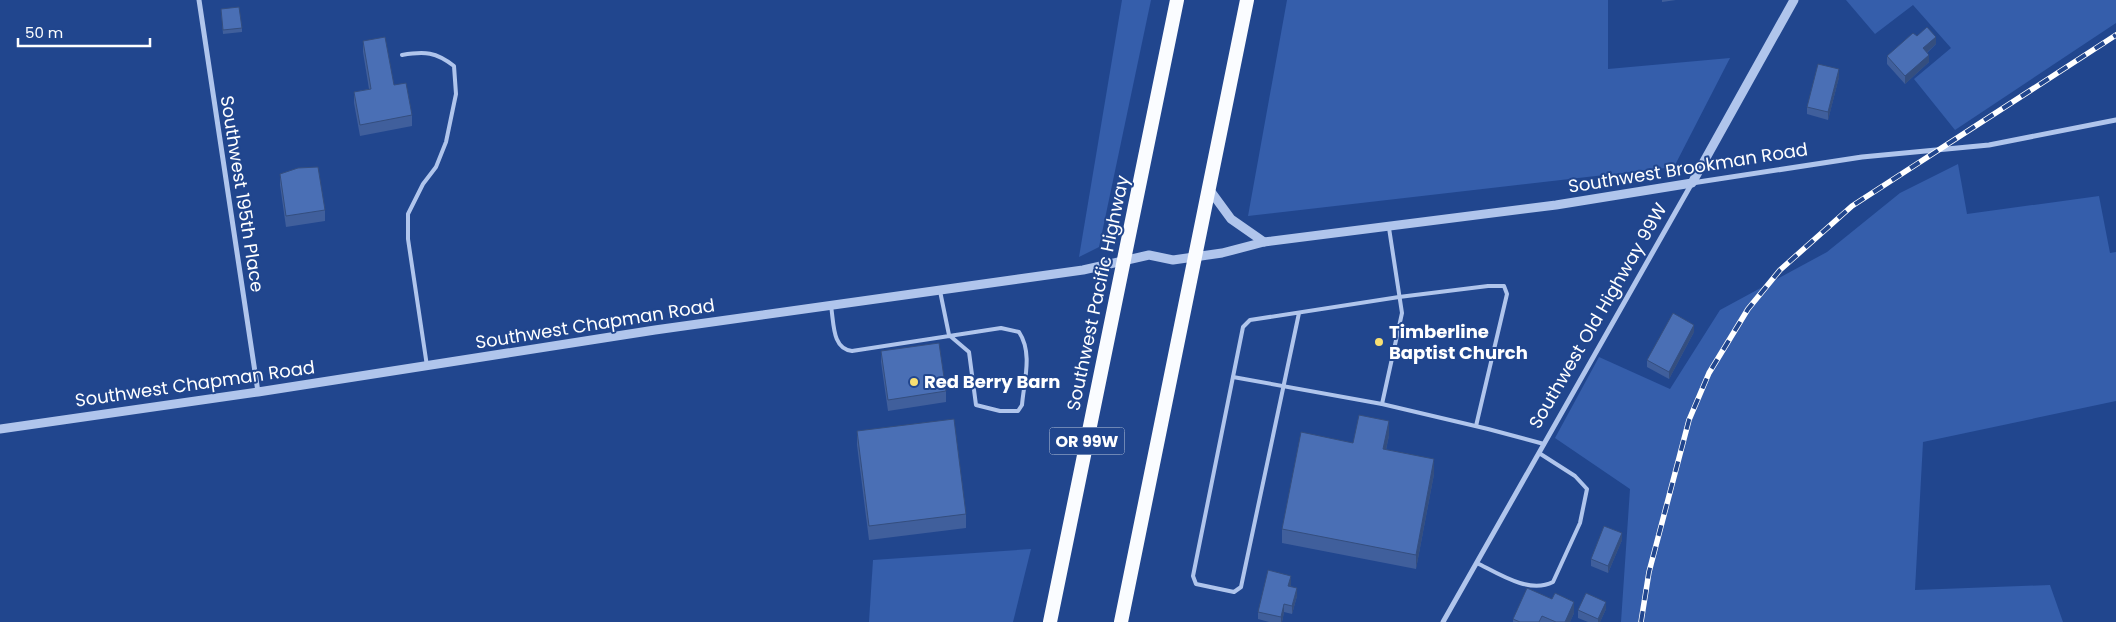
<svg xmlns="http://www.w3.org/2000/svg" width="2116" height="622" viewBox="0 0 2116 622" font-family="Poppins,sans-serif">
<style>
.green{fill:#355eab}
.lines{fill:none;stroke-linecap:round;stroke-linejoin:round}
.service{stroke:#b0c5ec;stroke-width:4}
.minor{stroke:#b0c5ec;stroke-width:5}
.tertiary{stroke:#b0c5ec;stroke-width:9}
.trunk{stroke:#fafcff;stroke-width:14}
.rail-casing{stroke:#fff;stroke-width:5.5}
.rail{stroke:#21468e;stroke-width:4;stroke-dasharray:11;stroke-linecap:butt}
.wall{fill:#405f9c}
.shaded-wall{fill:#344e7f}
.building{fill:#4a6fb5;stroke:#344e7f}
.poi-dot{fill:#f8df72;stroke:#21468e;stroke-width:2}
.labels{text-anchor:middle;stroke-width:4;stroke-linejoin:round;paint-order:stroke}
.shield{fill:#21468e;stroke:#bcc8dd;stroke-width:1}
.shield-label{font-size:16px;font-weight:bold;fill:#fff}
.street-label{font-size:18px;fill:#fff;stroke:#21468e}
.poi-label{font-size:18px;font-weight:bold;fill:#fff;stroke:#21468e;text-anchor:start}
</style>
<rect width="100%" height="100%" fill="#21468e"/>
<g class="green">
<polygon points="1122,0 1151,0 1099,247 1079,257"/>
<polygon points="1287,0 1608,0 1608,69 1730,58 1674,167 1248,216"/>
<polygon points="1846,0 2116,0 2116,23 1955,130 1914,79 1951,48 1913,5 1875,34"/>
<polygon points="1958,164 1967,214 2099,196 2110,253 2116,252 2116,401 1923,442 1915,590 2050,585 2063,622 1621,622 1630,489 1555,438 1599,357 1670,389 1720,310 1827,252 1900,193"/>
<polygon points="1031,549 1013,622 869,622 873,560"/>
</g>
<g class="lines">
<g class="service">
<path d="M402,55C425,51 436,52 454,66L456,94L446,142L436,167L423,184L408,214V239L427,366"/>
<polyline points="1389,228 1402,313 1382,404 1488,429 1544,444"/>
<path d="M831,306C834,323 832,349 852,351L1001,328L1019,332C1033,353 1024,381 1022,405L1018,411H1000L976,405L969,352L949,335L940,291"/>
<polyline points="1299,313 1241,587 1234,592 1196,584 1193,576 1243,327 1250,320 1399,297 1488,286 1504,286 1507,294 1476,426"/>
<polyline points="1233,377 1382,404"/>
<path d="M1477,563C1499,574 1529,594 1553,582L1580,523L1587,489L1575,476L1539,453"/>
</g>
<g class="minor">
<polyline points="199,0 258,392"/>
<polyline points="1443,622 1692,183 1862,157 1989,145 2116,120"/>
</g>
<g class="tertiary">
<polyline points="1209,189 1231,219 1264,242"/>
<polyline points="0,429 258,392 655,330 1083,270 1149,255 1173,260 1222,253 1264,242 1556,205 1692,183 1794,0"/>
</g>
<g class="trunk">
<polyline points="1050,622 1177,0"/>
<polyline points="1121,622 1247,0"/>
</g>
<g class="rail-casing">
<polyline id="rail" points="1641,622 1649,572 1689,420 1709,373 1748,309 1780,270 1852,206 2116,35"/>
</g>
<use href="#rail" class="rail"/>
</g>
<g class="wall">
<polygon points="1662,0 1676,0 1662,2"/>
<polygon points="221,9 242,28 242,32 223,34"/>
<polygon points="1917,36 1936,44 1927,53 1929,62 1905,84 1887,64 1887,56"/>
<polygon points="363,41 394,85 412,115 412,126 360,136 354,103 354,92 369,89 363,52"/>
<polygon points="1839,77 1828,120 1807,114 1807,107"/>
<polygon points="280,174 325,210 325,221 286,227 280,185"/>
<polygon points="1694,332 1669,379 1647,367 1647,360"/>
<polygon points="881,351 946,391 946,402 888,411 881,362"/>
<polygon points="857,431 966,514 966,528 869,540 857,445"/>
<polygon points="1389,435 1386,450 1434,474 1416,569 1282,543 1282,529"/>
<polygon points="1622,540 1608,573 1591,566 1591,559"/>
<polygon points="1291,584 1290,587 1297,596 1292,614 1284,612 1282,622 1269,622 1258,619 1258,612"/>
<polygon points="1606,609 1600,622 1588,622 1578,618 1578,610"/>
<polygon points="1574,613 1570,622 1513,622 1513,619"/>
</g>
<g class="shaded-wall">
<polygon points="1936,37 1936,44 1923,56 1923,48"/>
<polygon points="1929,55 1929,62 1905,84 1905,76"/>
<polygon points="1839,69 1839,77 1828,120 1828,112"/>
<polygon points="1694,325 1694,332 1669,379 1669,372"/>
<polygon points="1389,421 1389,435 1383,464 1383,449"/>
<polygon points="1434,459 1434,474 1416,569 1416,555"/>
<polygon points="1622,533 1622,540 1608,573 1608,566"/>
<polygon points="1291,576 1291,584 1288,594 1288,586"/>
<polygon points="1297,588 1297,596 1292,614 1292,606"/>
<polygon points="1574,602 1574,613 1570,622 1565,622"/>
<polygon points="1606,602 1606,609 1600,622 1598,622 1598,619"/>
<polygon points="1284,604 1284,612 1282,622 1281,622 1281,617"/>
</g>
<g class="building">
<polygon points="239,7 242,28 223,30 221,9"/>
<polygon points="1927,27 1936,37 1923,48 1929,55 1905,76 1887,56 1913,33 1917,36"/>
<polygon points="385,37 394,85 406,83 412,115 360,125 354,92 371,89 363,41"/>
<polygon points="1818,64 1839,69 1828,112 1807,107"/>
<polygon points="318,167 325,210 286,216 280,174 298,168"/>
<polygon points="1673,313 1694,325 1669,372 1647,360"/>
<polygon points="939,343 946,391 888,400 881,351"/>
<polygon points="1359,415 1389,421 1383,449 1434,459 1416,555 1282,529 1301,432 1353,443"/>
<polygon points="954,419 966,514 869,526 857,431"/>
<polygon points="1604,526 1622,533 1608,566 1591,559"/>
<polygon points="1268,570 1291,576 1288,586 1297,588 1292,606 1284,604 1281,617 1258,612"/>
<polygon points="1527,588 1552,599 1555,593 1574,602 1565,622 1556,622 1542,616 1539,622 1520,622 1513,619"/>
<polygon points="1586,593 1606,602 1598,619 1578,610"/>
</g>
<g class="poi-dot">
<circle cx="1379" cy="342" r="5"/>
<circle cx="914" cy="382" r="5"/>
</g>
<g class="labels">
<rect class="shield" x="1049.5" y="427.5" width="75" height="27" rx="4"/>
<g class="shield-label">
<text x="1087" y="447">OR 99W</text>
</g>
<g class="street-label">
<text transform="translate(1688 168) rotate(-9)" y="6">Southwest Brookman Road</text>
<text transform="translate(242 194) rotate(81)" y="6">Southwest 195th Place</text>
<text transform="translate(1098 293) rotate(-78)" y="6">Southwest Pacific Highway</text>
<text transform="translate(1598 316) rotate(-60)" y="6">Southwest Old Highway 99W</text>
<text transform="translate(595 324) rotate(-9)" y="6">Southwest Chapman Road</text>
<text transform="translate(195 384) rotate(-8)" y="6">Southwest Chapman Road</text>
</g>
<g class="poi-label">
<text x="1389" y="338">Timberline<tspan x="1389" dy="21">Baptist Church</tspan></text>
<text x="924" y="388">Red Berry Barn</text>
</g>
</g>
<path d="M18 38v8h132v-8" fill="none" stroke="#ffffff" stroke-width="2.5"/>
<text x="25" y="38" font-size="15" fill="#ffffff" stroke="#21468e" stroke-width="4" paint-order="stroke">50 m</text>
</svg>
